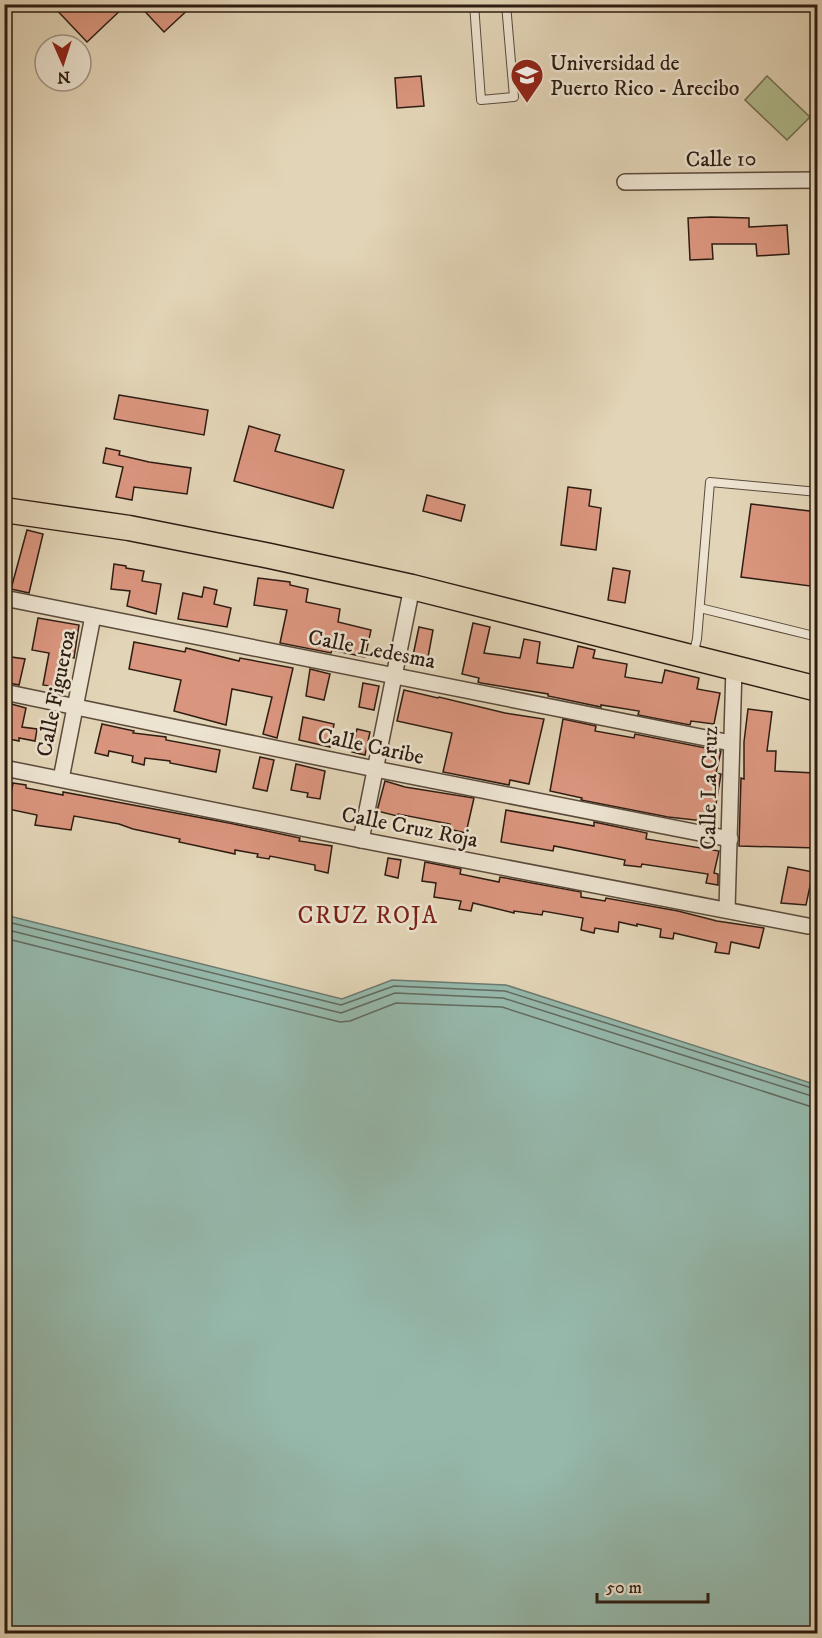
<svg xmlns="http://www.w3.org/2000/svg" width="822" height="1638" viewBox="0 0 822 1638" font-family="'IM FELL DW Pica',serif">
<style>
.green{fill:#b1bd90;stroke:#706c51;stroke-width:1.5}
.water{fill:#95b8ab;stroke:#6c7a6e;stroke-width:1.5}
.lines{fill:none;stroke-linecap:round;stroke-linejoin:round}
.shore{stroke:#626a5e;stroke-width:1.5}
.building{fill:#da957e;stroke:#2e1c12;stroke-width:1.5}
.lane-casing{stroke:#5b4a3b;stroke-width:10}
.street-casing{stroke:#5b4a3b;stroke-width:18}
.primary-casing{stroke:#2e1c12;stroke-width:27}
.lane{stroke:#ece3d0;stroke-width:8}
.street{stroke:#ece3d0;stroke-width:15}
.primary{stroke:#e2d4b6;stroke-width:24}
.labels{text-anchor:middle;stroke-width:5;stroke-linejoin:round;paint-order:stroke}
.poi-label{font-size:22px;fill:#2e1c12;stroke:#ece3d0;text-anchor:start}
.street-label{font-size:22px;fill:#2e1c12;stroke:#ece3d0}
.neighbourhood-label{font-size:24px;letter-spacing:1.5px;fill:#7a1f14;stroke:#ece3d0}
</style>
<rect width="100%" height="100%" fill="#e2d4b6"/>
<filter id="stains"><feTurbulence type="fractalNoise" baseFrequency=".00333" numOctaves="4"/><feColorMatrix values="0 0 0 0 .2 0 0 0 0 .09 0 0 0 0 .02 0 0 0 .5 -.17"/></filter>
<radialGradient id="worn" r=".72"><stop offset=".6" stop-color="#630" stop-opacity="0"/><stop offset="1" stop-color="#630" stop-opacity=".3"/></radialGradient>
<polygon class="green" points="767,76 810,117 787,140 745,100"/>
<polygon class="water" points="5,915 342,999 392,980 506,985 817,1085 817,1633 5,1633"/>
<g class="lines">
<g class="shore">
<polyline points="4,921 341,1005 394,986 505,991 818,1090"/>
<polyline points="4,929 341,1013 395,993 503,998 818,1098"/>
<polyline points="4,938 340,1022 350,1021 396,1003 502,1007 809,1106 818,1107"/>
</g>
</g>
<g class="building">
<polygon points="51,4 127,4 87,42"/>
<polygon points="138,4 194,4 164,32"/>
<polygon points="421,76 424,106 397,108 395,78"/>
<polygon points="711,217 749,218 749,227 787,225 789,254 757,256 756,244 712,244 713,259 690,260 688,218"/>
<polygon points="119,395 208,410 204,435 114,419"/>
<polygon points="249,426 280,435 275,451 344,470 333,508 234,481"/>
<polygon points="106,448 120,451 119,455 149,462 191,468 187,494 134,487 132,500 116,497 123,467 103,463"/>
<polygon points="568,487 591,490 589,506 601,508 596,550 561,545"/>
<polygon points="427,495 465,505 461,521 423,511"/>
<polygon points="751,504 818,512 818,587 741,577"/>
<polygon points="27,530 43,534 29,593 11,589"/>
<polygon points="114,564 126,566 126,568 144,571 142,581 161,584 156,614 127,606 130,591 111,589"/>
<polygon points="613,568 630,571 625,603 608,600"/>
<polygon points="258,578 290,582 290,585 308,589 306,602 340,609 338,622 371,630 365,657 332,650 331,653 280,643 287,610 254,605"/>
<polygon points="204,587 217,590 214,604 231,608 227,627 178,619 183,593 202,597"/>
<polygon points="38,618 79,625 74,658 62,656 56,687 43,685 49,653 32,650"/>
<polygon points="473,623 490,627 484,653 520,658 524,639 540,642 537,663 573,668 578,646 595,650 593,658 627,664 625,677 662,683 665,670 699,678 697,689 720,693 714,724 691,721 690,725 638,715 639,711 601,705 601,707 548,696 548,694 481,683 478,682 479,678 462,674"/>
<polygon points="419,627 433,630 426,668 411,665"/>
<polygon points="134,642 185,652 186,648 239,661 240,658 293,668 277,738 263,734 272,697 232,689 226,725 174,711 181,680 129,669"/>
<polygon points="4,656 25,659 19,685 4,682"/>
<polygon points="310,669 330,674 324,700 306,696"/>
<polygon points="363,683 379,686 374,710 359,707"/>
<polygon points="404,690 438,698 439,697 505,713 544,719 529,784 510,780 509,785 443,772 452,733 397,721"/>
<polygon points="4,702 26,708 22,727 37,729 35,741 19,738 19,741 4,738"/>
<polygon points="748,709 772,712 767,751 776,751 775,771 815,773 814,813 818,813 818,848 739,846 741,778 744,779 744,742"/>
<polygon points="303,717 334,724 330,747 299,740"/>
<polygon points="563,719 596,726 595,731 634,738 635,734 721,751 716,773 721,774 713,822 668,817 581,800 582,798 550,791"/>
<polygon points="102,724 134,731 133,733 166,737 166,740 220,750 216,772 170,763 170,761 145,758 144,765 132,762 133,756 109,751 108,756 95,753"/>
<polygon points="357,729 370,732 365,755 352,752"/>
<polygon points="260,757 274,760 267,791 253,788"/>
<polygon points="296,764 325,771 320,799 307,797 308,793 291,790"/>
<polygon points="385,781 405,787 474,798 466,833 449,829 450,824 398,814 397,816 377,811"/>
<polygon points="13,783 26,785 26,788 63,795 63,792 229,823 300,838 299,841 332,846 328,873 315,870 315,865 270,856 269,859 257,857 258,854 235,850 235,854 179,842 180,839 133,829 119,824 74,816 71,830 35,825 37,815 8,809"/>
<polygon points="506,810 594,826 594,822 647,833 646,839 719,851 714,873 718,874 718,885 706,883 708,874 642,864 641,867 624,865 625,860 554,846 553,851 501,842"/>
<polygon points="388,858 401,860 398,878 385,875"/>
<polygon points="425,862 461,869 460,874 499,882 500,877 581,892 581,897 605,901 606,898 678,911 717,921 764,928 759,948 731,942 729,954 715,952 717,943 674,933 673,939 660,937 661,929 637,924 637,926 619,922 618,932 595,928 594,933 581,930 583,918 543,911 542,915 514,911 514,913 473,903 471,911 459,909 461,901 434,897 436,883 422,881"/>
<polygon points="788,867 813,872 806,905 781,903"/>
</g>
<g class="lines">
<g class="lane-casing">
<g id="lane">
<polyline points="474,4 481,100 514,97 506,4"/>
<polyline points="700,608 818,637"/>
<polyline points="693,655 697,639 710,482 818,492"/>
</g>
</g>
<g class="street-casing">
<g id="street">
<polyline points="625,182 818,180"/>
<polyline points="4,598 731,743"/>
<polyline points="4,692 375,769 730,839"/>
<polyline points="4,768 361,840 808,926"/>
<polyline points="61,779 93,616"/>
<polyline points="361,840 412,587"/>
<polyline points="727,910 734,667"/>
</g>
</g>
<g class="primary-casing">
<polyline id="primary" points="4,510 129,528 270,556 412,587 818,689"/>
</g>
<use href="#lane" class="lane"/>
<use href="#street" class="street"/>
<use href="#primary" class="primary"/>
</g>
<defs>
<g id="university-pin" transform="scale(1.725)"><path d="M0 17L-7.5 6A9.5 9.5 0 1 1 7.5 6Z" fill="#8f2418" stroke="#ece3d0"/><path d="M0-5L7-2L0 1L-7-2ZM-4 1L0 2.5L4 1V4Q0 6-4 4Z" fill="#fff"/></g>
</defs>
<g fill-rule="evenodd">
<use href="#university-pin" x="527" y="75"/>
</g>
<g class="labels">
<g class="poi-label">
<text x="550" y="70">Universidad de<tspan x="550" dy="25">Puerto Rico - Arecibo</tspan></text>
</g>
<g class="street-label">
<text transform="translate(721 158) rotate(-1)" y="8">Calle 10</text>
<text transform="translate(372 648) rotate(11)" y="8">Calle Ledesma</text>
<text transform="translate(55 693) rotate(-79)" y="8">Calle Figueroa</text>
<text transform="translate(371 745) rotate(12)" y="8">Calle Caribe</text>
<text transform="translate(708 788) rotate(-89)" y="8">Calle La Cruz</text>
<text transform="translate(410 826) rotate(11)" y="8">Calle Cruz Roja</text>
</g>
<g class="neighbourhood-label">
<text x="368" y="923">CRUZ ROJA</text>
</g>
</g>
<rect width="822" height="1638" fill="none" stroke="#e2d4b6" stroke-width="24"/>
<rect x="6" y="6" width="810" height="1626" fill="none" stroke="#2e1c12" stroke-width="3"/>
<rect x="12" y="12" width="798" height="1614" fill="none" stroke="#2e1c12" stroke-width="1.5"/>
<g transform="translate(63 63) rotate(177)"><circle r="28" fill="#ece3d0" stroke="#a09384" stroke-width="1.5"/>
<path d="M0-4.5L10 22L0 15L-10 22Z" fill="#8f2418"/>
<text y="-9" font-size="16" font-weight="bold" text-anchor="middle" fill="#2e1c12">N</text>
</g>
<path d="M597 1593v9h111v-9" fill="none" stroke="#2e1c12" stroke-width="3"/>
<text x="606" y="1593" font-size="18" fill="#2e1c12" stroke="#ece3d0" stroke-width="4.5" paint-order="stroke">50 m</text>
<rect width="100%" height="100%" filter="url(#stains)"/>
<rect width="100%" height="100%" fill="url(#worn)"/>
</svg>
